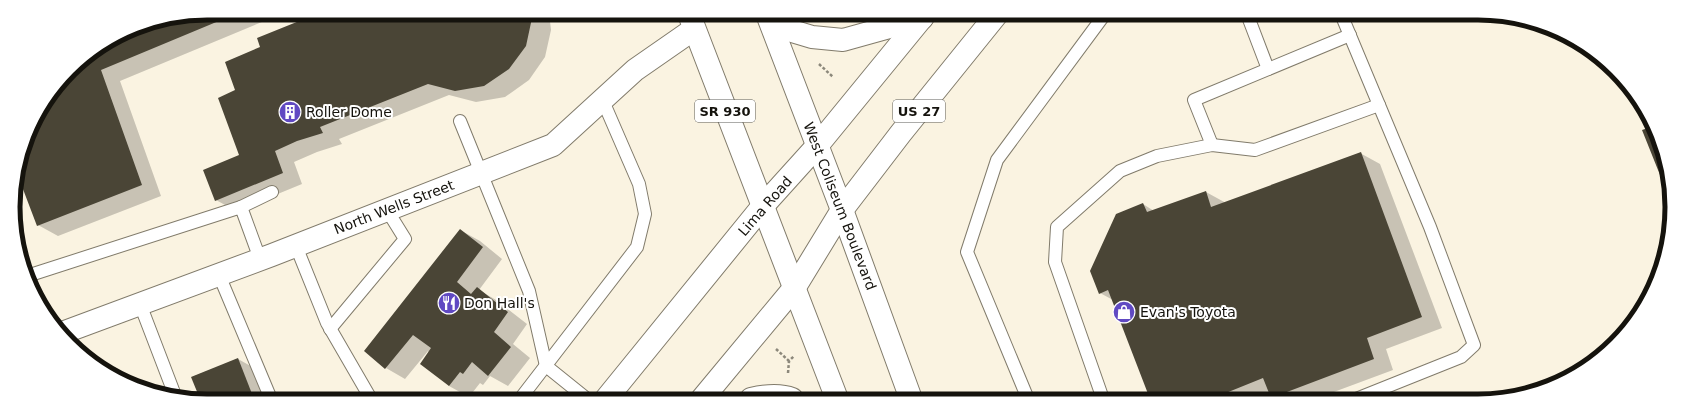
<svg xmlns="http://www.w3.org/2000/svg" width="1685" height="414" viewBox="0 0 1685 414" font-family="'DejaVu Sans',sans-serif">
<style>
.shadow{fill:#0003}
.building{fill:#4a4536}
.lines{fill:none;stroke-linecap:round;stroke-linejoin:round}
.lane-casing{stroke:#817b6b;stroke-width:14}
.street-casing{stroke:#817b6b;stroke-width:24}
.highway-casing{stroke:#817b6b;stroke-width:24}
.path{stroke:#8c887b;stroke-width:2.5;stroke-dasharray:3 2;stroke-linecap:butt}
.lane{stroke:#fff;stroke-width:12}
.street{stroke:#fff;stroke-width:22}
.highway{stroke:#fff;stroke-width:22}
.labels{text-anchor:middle;stroke-width:4;stroke-linejoin:round;paint-order:stroke}
.shield{fill:#fff;stroke:#5b5a56;stroke-width:1}
.shield-label{font-size:13px;font-weight:bold;fill:#15130d}
.poi-label{font-size:14px;fill:#15130d;stroke:#fff;text-anchor:start}
.street-label{font-size:14px;fill:#15130d;stroke:#fff}
.rim{fill:none;stroke:#15130d;stroke-width:5}
</style>
<rect width="100%" height="100%" fill="#faf3e1"/>
<g class="shadow">
<polygon points="207,13 267,13 269,19 120,81 161,196 58,236 38,225 79,61 133,28"/>
<polygon points="321,13 549,13 551,30 545,57 529,80 505,97 476,102 449,95 339,139 342,144 317,152 294,162 302,184 236,211 216,200 240,155 237,91 261,47"/>
<polygon points="1651,128 1665,157 1668,193"/>
<polygon points="1360,153 1380,164 1442,328 1386,349 1393,370 1315,399 1276,399 1270,394 1258,399 1151,399 1113,300 1100,293 1143,204 1154,211 1206,192 1226,203"/>
<polygon points="460,230 480,241 502,259 479,290 496,300 527,324 513,344 530,358 508,386 490,376 483,385 480,383 469,397 449,386 428,351 405,379 386,368"/>
<polygon points="238,359 258,370 269,399 201,399 192,377"/>
</g>
<g class="building">
<polygon points="207,13 238,13 101,70 142,185 37,226 18,176 33,121 79,61 133,28"/>
<polygon points="319,13 531,13 532,18 526,46 509,69 484,86 455,91 428,84 320,127 323,133 297,141 275,151 283,173 215,201 203,170 239,155 218,98 235,90 225,62 260,47 257,38"/>
<polygon points="1651,127 1665,157 1668,195 1642,130"/>
<polygon points="1361,152 1422,317 1367,338 1374,359 1271,398 1263,378 1211,399 1150,399 1108,290 1099,294 1090,271 1116,214 1143,203 1147,212 1206,191 1211,207"/>
<polygon points="460,229 483,247 457,282 471,294 477,287 508,312 494,332 511,347 488,376 472,362 463,374 460,372 449,386 420,364 431,348 413,335 385,369 364,351"/>
<polygon points="238,358 254,399 200,399 191,377"/>
</g>
<g class="lines">
<g class="lane-casing">
<g id="lane">
<polyline points="1247,14 1268,69"/>
<polyline points="460,121 529,291 546,366 587,399"/>
<polyline points="1212,145 1194,100 1350,35"/>
<polyline points="241,207 272,192"/>
<polyline points="296,246 327,323 371,399"/>
<polyline points="219,275 271,399"/>
<polyline points="27,276 241,207 260,259"/>
<polyline points="140,304 176,398"/>
<polyline points="330,329 405,239 387,210"/>
<polyline points="520,399 637,247 645,214 639,184 603,101"/>
<polyline points="1028,399 967,252 997,160 1105,14"/>
<polyline points="1103,399 1055,262 1057,227 1120,171 1157,156 1212,145 1255,150 1379,105 1341,14"/>
<polyline points="1356,399 1461,357 1474,345 1430,227 1379,105"/>
</g>
</g>
<g class="street-casing">
<polyline id="street" points="62,333 272,255 553,145 635,70 694,29"/>
</g>
<g class="highway-casing">
<g id="highway">
<polyline points="689,14 837,399"/>
<polyline points="767,14 842,210 911,399"/>
<polyline points="773,14 792,31 812,37 843,40 922,18"/>
<polyline points="606,399 762,207 817,146 925,14"/>
<polyline points="702,399 795,287 842,210 901,133 997,14"/>
<path d="M751,399C764,396 779,394 792,399"/>
</g>
</g>
<g class="path">
<polyline points="819,64 833,77"/>
<polyline points="776,349 789,361"/>
<polyline points="788,373 789,361 794,356"/>
</g>
<use href="#lane" class="lane"/>
<use href="#street" class="street"/>
<use href="#highway" class="highway"/>
</g>
<defs>
<g id="building-disc" transform="scale(1.15)"><circle r="9.5" fill="#6049c2" stroke="#fff"/><path d="M-4-6H4V6H1V3H-1V6H-4ZM-2.5-4.3h1.7v1.8h-1.7ZM.8-4.3h1.7v1.8H.8ZM-2.5-1h1.7V.8h-1.7ZM.8-1h1.7V.8H.8Z" fill="#fff"/></g>
<g id="restaurant-disc" transform="scale(1.15)"><circle r="9.5" fill="#6049c2" stroke="#fff"/><path d="M-5-6h1v4h1v-4h1v4h1v-4h1v5L-1.5 .5V6h-2V.5L-5-1ZM5-6V6H3V1.5H1.5Q1.5-4 5-6Z" fill="#fff"/></g>
<g id="shop-disc" transform="scale(1.15)"><circle r="9.5" fill="#6049c2" stroke="#fff"/><path d="M-5-2.5h2.3a2.7 3.5 0 0 1 5.4 0H5L5.5 6h-11ZM-1.5-2.5h3a1.5 2.3 0 0 0-3 0Z" fill="#fff"/></g>
</defs>
<g fill-rule="evenodd">
<use href="#building-disc" x="290" y="112"/>
<use href="#restaurant-disc" x="449" y="303"/>
<use href="#shop-disc" x="1124" y="312"/>
</g>
<g class="labels">
<g class="shield">
<rect x="695" y="100" width="60" height="22" rx="3"/>
<rect x="893" y="100" width="52" height="22" rx="3"/>
</g>
<g class="shield-label">
<text x="725" y="116">SR 930</text>
<text x="919" y="116">US 27</text>
</g>
<g class="poi-label">
<text x="306" y="117">Roller Dome</text>
<text x="464" y="308">Don Hall's</text>
<text x="1140" y="317">Evan's Toyota</text>
</g>
<g class="street-label">
<text transform="translate(765 206) rotate(-49)" y="5">Lima Road</text>
<text transform="translate(840 206) rotate(69)" y="5">West Coliseum Boulevard</text>
<text transform="translate(394 207) rotate(-21)" y="5">North Wells Street</text>
</g>
</g>
<path d="M0 0H1685V414H0ZM207 20H1478A187 187 0 0 1 1665 207V207A187 187 0 0 1 1478 394H207A187 187 0 0 1 20 207V207A187 187 0 0 1 207 20Z" fill="#fff" fill-rule="evenodd"/>
<path class="rim" d="M207 20H1478A187 187 0 0 1 1665 207V207A187 187 0 0 1 1478 394H207A187 187 0 0 1 20 207V207A187 187 0 0 1 207 20Z"/>
</svg>
